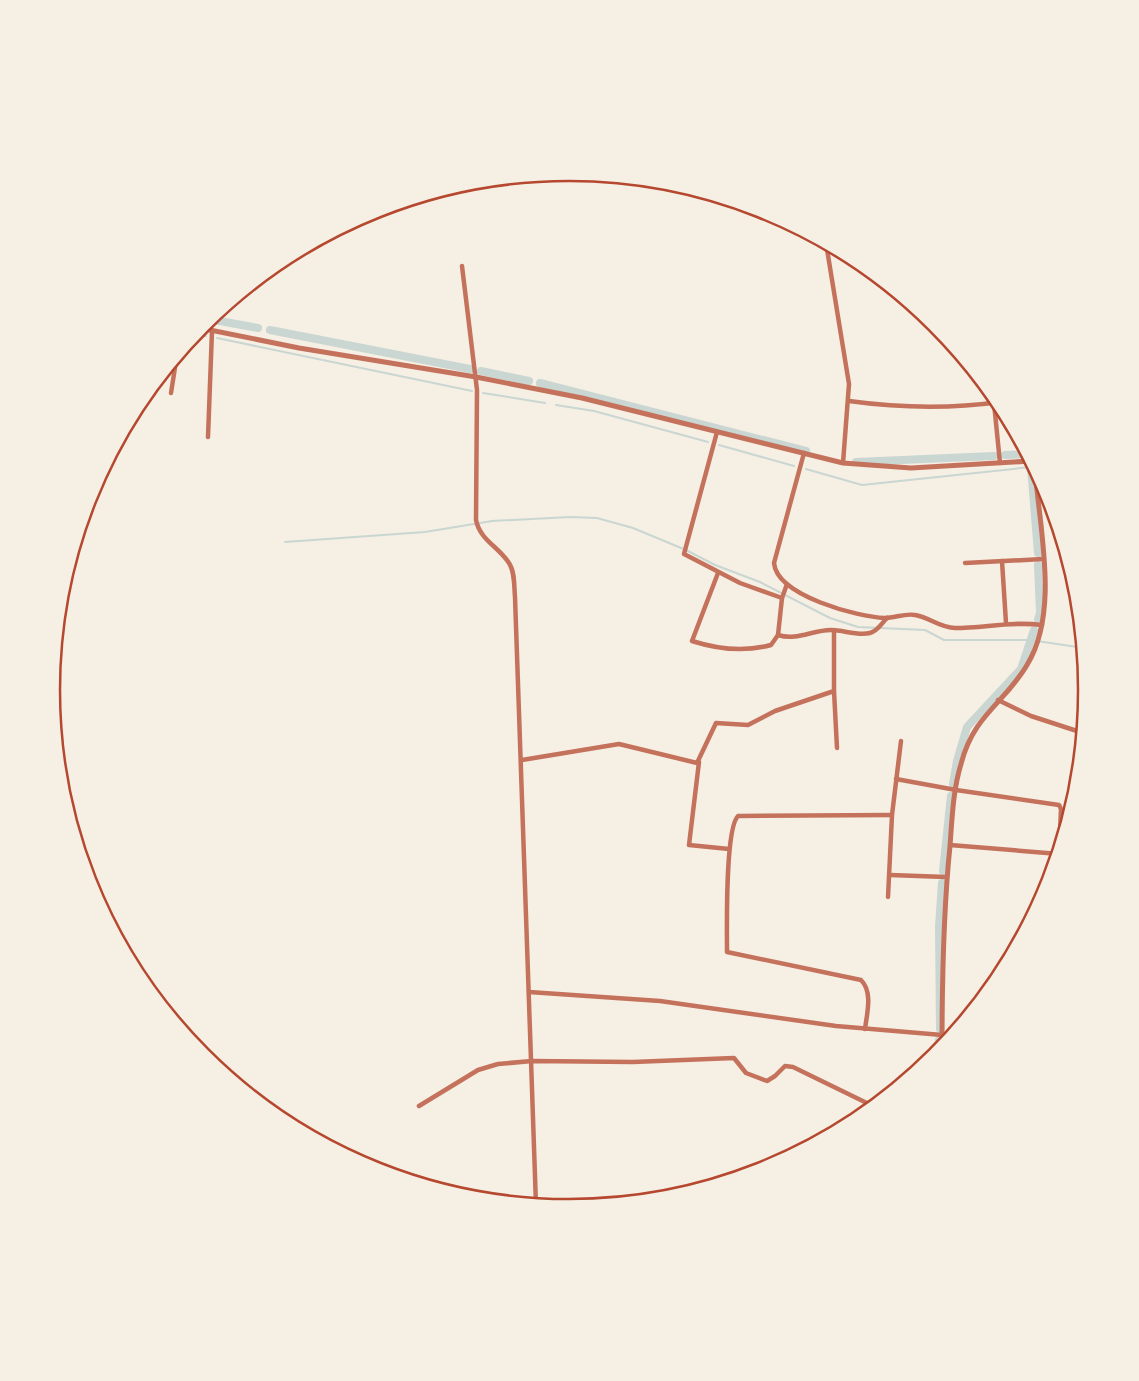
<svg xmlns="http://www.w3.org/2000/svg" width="1139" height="1381" viewBox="0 0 1139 1381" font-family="Signika,sans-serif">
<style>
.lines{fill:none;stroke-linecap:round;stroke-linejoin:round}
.stream{stroke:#c9d6d2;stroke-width:2}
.canal{stroke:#c9d6d2;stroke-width:8}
.minor{stroke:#c5725c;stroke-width:4.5}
.tertiary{stroke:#c5725c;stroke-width:5}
.rim{fill:none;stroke:#b5482f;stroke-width:2.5}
</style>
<rect width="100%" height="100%" fill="#f6efe4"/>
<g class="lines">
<g class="stream">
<polyline points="195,334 206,336"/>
<polyline points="217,338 472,391"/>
<polyline points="483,393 545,403"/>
<polyline points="556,405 594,411 708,442"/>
<polyline points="719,445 794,466"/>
<polyline points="806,469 862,485 1031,467"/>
<polyline points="285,542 425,532 492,521 570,517 597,518 633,528 686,550 715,565 760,582 830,618 858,627 925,630 944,640 1030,640 1084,648"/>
</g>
<g class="canal">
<polyline points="209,319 258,328"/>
<polyline points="270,330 470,369"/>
<polyline points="481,371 529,381"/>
<polyline points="540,383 806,451"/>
<polyline points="1005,455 1028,454"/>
<polyline points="856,462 994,456"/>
<polyline points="1031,467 1038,553"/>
<polyline points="1038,619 1040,613 1038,565"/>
<polyline points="953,784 957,761 967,727 1021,669 1034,630"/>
<polyline points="943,871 951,796"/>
<polyline points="940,1029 939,927 942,883"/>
<polyline points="939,1054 939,1040"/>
</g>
<g class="minor">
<polyline points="826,243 849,384 843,463"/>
<path d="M462,266L477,390L476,520C480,540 499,547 509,563C515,572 514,586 515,597L536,1205"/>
<polyline points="171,393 177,355"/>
<path d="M849,401C900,408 949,409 1000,402"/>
<polyline points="994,403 1000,463"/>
<polyline points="717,432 684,554 740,583 782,598"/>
<polyline points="208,437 212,331"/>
<path d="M804,453L774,563C777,596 858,617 885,618C895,618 905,613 915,615C929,617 940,628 955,628C984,628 1012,621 1042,625"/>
<polyline points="1002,561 1006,623"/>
<polyline points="965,563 1043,559"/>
<path d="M718,573L692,641C717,649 745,652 771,645L778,635"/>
<path d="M787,584L782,598L778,635C797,641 812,630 831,630C844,630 857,636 870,633C878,631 881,624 887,618"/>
<polyline points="834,691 837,748"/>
<polyline points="998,700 1031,716 1077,731"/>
<polyline points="522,760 619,744 697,763 716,723 748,725 775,711 834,691 834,630"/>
<polyline points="699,762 689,845 729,849"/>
<polyline points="896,779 956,790 1059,805 1061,809 1059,855"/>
<polyline points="950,845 1059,854"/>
<polyline points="890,875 946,877"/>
<polyline points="888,897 892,815 901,741"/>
<polyline points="529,992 660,1001 836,1026 942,1035"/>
<path d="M865,1029C867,1013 873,992 861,980L727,952C727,929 725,829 738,816L892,815"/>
<polyline points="419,1106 478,1070 498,1064 532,1061 633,1062 734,1058 746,1073 767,1081 775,1076 785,1066 793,1067 875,1107"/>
<polyline points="823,1139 824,1139"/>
</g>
<g class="tertiary">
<polyline points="200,328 299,348 476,377 582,398 843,463 911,468 1031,461"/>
<path d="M942,1050C942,982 943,914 950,846C952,819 953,790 961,764C974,714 1004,704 1027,665C1060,611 1039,528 1035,468"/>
</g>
</g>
<path d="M0 0H1139V1381H0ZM60 690a509 509 0 1 1 1018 0a509 509 0 1 1-1018 0Z" fill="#f6efe4" fill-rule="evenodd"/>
<path class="rim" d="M60 690a509 509 0 1 1 1018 0a509 509 0 1 1-1018 0Z"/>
</svg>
